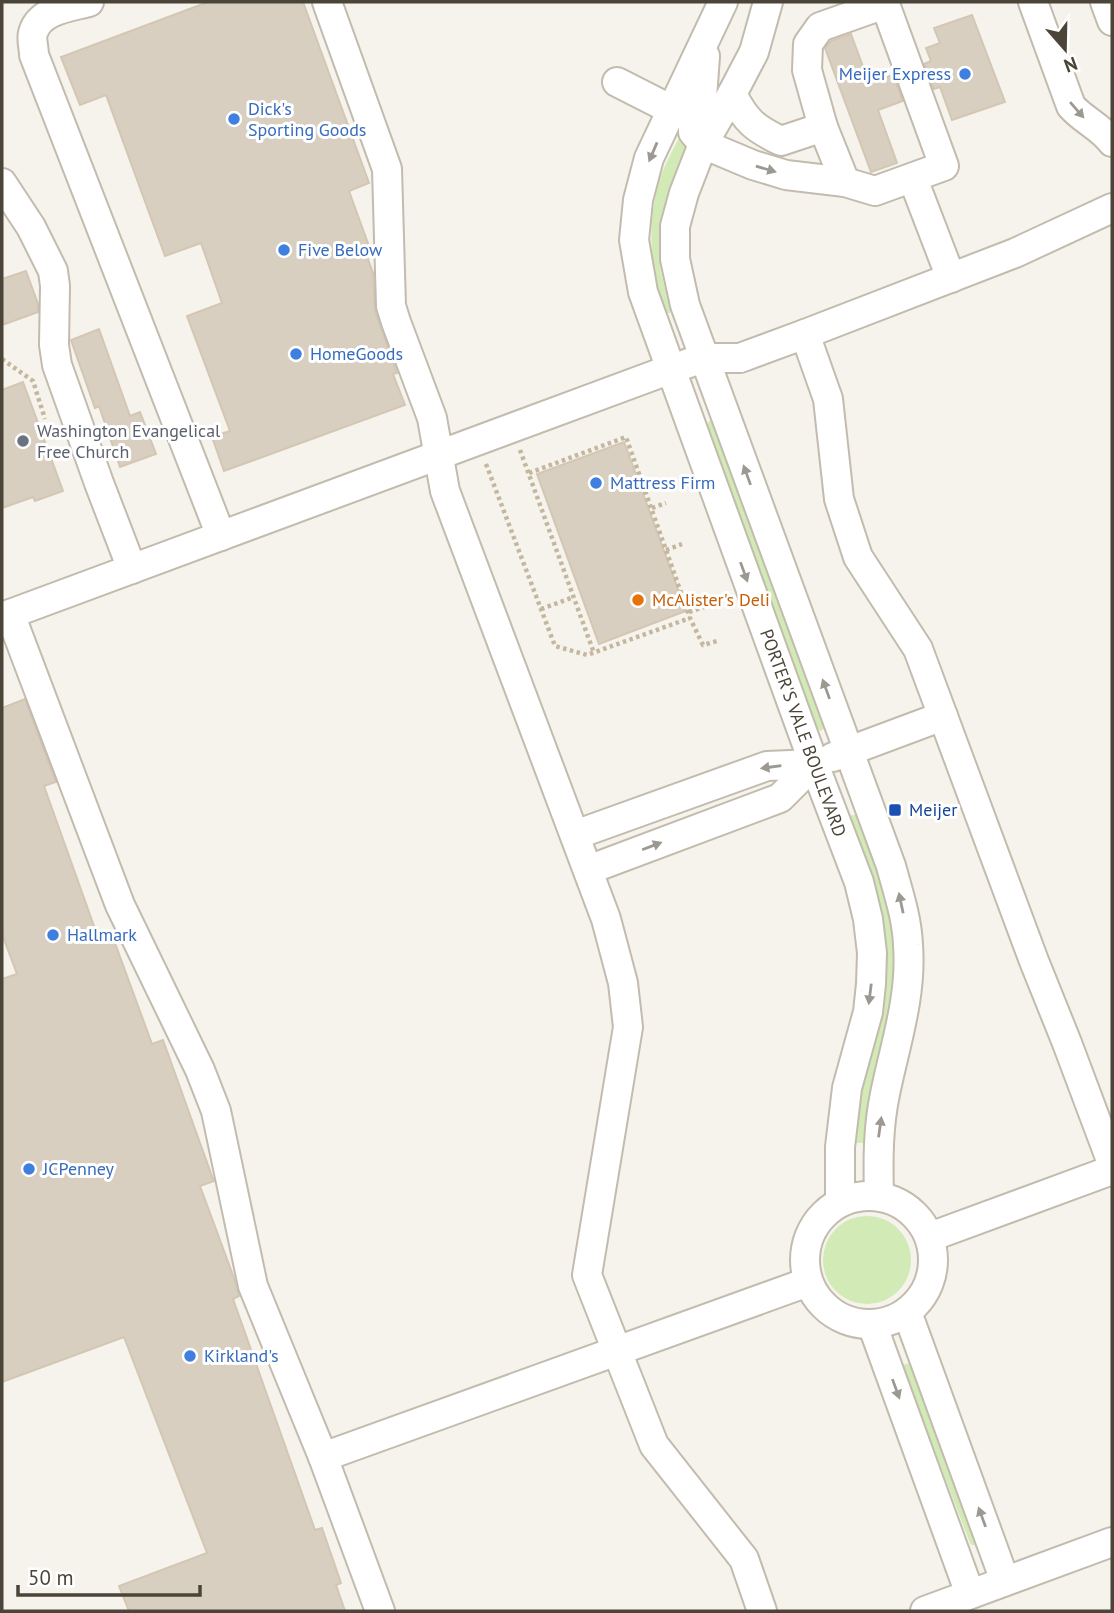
<svg xmlns="http://www.w3.org/2000/svg" width="1114" height="1613" viewBox="0 0 1114 1613" font-family="'PT Sans',sans-serif">
<style>
.green{fill:#d2eab5}
.building{fill:#d8cfc1;stroke:#d3c7b4;stroke-width:2}
.lines{fill:none;stroke-linecap:round;stroke-linejoin:round}
.minor-casing{stroke:#c2bbae;stroke-width:32}
.path{stroke:#c4b79f;stroke-width:4.5;stroke-dasharray:3.5 3.5;stroke-linecap:butt}
.minor{stroke:#fff;stroke-width:28}
.oneway{fill:#9c9892}
.shop-dot{fill:#3f7fe0;stroke:#fff;stroke-width:2.5}
.worship-dot{fill:#6b7280;stroke:#fff;stroke-width:2.5}
.food-dot{fill:#e8710a;stroke:#fff;stroke-width:2.5}
.transit-dot{fill:#1a4fb4;stroke:#fff;stroke-width:2.5}
.labels{text-anchor:middle;stroke-width:6;stroke-linejoin:round;paint-order:stroke}
.shop-label{font-size:18px;fill:#366cbe;stroke:#fff;text-anchor:start}
.worship-label{font-size:18px;fill:#5b616d;stroke:#fff;text-anchor:start}
.food-label{font-size:18px;fill:#c56008;stroke:#fff;text-anchor:start}
.street-label{font-size:18px;fill:#4b4439;stroke:#fff}
.transit-label{font-size:18px;fill:#164399;stroke:#fff;text-anchor:start}
</style>
<rect width="100%" height="100%" fill="#f6f3ec"/>
<g class="green">
<path d="M682,137L688,148L686,161L668,196L660,226V268L670,309V313H668L665,312C649,266 646,219 662,173C667,161 673,149 679,138Z"/>
<polygon points="712,420 715,424 826,726 824,729 820,731 817,727 707,426 709,421"/>
<path d="M857,814L874,858L890,909L895,940V997L865,1143H855C857,1121 859,1100 864,1078C870,1054 880,1030 884,1005C895,934 876,881 849,816Z"/>
<circle cx="867" cy="1260" r="44"/>
<polygon points="910,1363 975,1542 975,1545 972,1545 970,1543 902,1365"/>
</g>
<g class="building">
<polygon points="208,2 303,2 369,183 349,191 370,249 365,251 373,273 375,311 397,373 393,374 405,405 224,471 212,437 230,431 187,316 222,303 201,243 165,256 106,95 80,105 61,57"/>
<polygon points="972,15 1005,102 952,120 940,87 934,89 924,64 931,61 926,48 940,43 934,28"/>
<polygon points="851,34 869,83 893,75 903,101 878,110 897,163 871,172 825,48 831,41"/>
<polygon points="26,271 38,304 38,312 2,325 2,279"/>
<polygon points="99,329 130,416 140,412 156,454 120,467 99,406 95,408 71,340"/>
<polygon points="23,382 63,491 35,501 33,497 2,508 2,390"/>
<polygon points="624,442 686,611 599,644 537,474"/>
<polygon points="25,699 56,782 44,786 99,940 112,935 152,1044 163,1040 213,1179 214,1181 200,1186 234,1278 239,1296 233,1299 315,1530 322,1528 341,1583 336,1585 345,1611 129,1611 119,1586 207,1553 124,1337 2,1382 2,979 17,974 2,934 2,708"/>
</g>
<g class="lines">
<g class="minor-casing">
<g id="minor">
<path d="M89,2C70,7 39,10 33,33C31,39 34,48 34,55L221,536"/>
<polyline points="327,2 387,169 391,306 396,322 432,418 445,491 606,919 623,983 628,1027 587,1275 654,1445 744,1559 762,1611"/>
<polyline points="723,2 649,158 638,200 634,240 643,292 814,764 859,882 868,919 872,953 871,984 868,1012 847,1088 840,1147 840,1202"/>
<path d="M768,2L754,52L732,94L703,144L684,193L675,226V259L685,305L891,866C898,892 907,918 908,945C912,996 895,1045 885,1094C878,1127 878,1161 879,1195"/>
<path d="M1033,2L1071,106C1083,120 1101,127 1112,142"/>
<polyline points="1105,2 1112,21"/>
<polygon points="885,4 944,166 875,191 845,182 823,127 807,70 808,44 820,27"/>
<polyline points="705,56 702,98 693,119 693,132 703,144 753,165 786,175 845,182"/>
<polyline points="617,82 672,110"/>
<path d="M732,94C746,121 754,128 781,141L823,127"/>
<polyline points="913,179 951,278"/>
<polyline points="2,183 31,227 53,271 55,286 54,345 57,365 99,483 132,569"/>
<polyline points="805,334 828,399 839,499 858,557 918,649 1034,961 1067,1043 1112,1163"/>
<polyline points="10,614 120,905 200,1070 216,1111 253,1286 323,1457 380,1611"/>
<polyline points="2,617 671,369 704,358 740,358 805,334 1015,253 1112,208"/>
<polyline points="833,757 943,716"/>
<polyline points="575,835 767,766 814,764 780,798 588,870"/>
<circle cx="869" cy="1260" r="64"/>
<polyline points="930,1237 1112,1170"/>
<polyline points="907,1312 1005,1581"/>
<polyline points="872,1324 970,1594"/>
<polyline points="323,1457 808,1282"/>
<polyline points="925,1611 1112,1542"/>
</g>
</g>
<g class="path">
<polyline points="2,359 33,381 45,419"/>
<polyline points="520,450 594,653"/>
<polyline points="486,464 555,646 587,655 690,618"/>
<polyline points="529,473 626,437 690,618 703,645 717,641"/>
<polyline points="652,508 666,503"/>
<polyline points="666,550 682,544"/>
<polyline points="541,609 574,597"/>
<polyline points="689,612 704,607"/>
</g>
<use href="#minor" class="minor"/>
</g>
<defs><path id="oneway-solid" d="M-6-.8H1V-3.2L6.5 0L1 3.2V.8H-6Z" transform="scale(1.75)"/></defs>
<g class="oneway">
<use href="#oneway-solid" transform="translate(1077 110) rotate(49)"/>
<use href="#oneway-solid" transform="translate(653 152) rotate(113)"/>
<use href="#oneway-solid" transform="translate(766 169) rotate(16)"/>
<use href="#oneway-solid" transform="translate(747 475) rotate(-110)"/>
<use href="#oneway-solid" transform="translate(744 572) rotate(70)"/>
<use href="#oneway-solid" transform="translate(826 689) rotate(-110)"/>
<use href="#oneway-solid" transform="translate(771 767) rotate(172)"/>
<use href="#oneway-solid" transform="translate(652 846) rotate(-21)"/>
<use href="#oneway-solid" transform="translate(901 903) rotate(-102)"/>
<use href="#oneway-solid" transform="translate(870 994) rotate(97)"/>
<use href="#oneway-solid" transform="translate(880 1127) rotate(-82)"/>
<use href="#oneway-solid" transform="translate(896 1389) rotate(70)"/>
<use href="#oneway-solid" transform="translate(982 1517) rotate(-110)"/>
</g>
<g class="shop-dot">
<circle cx="965" cy="74" r="7"/>
<circle cx="234" cy="119" r="7"/>
<circle cx="284" cy="250" r="7"/>
<circle cx="296" cy="354" r="7"/>
<circle cx="596" cy="483" r="7"/>
<circle cx="53" cy="935" r="7"/>
<circle cx="29" cy="1169" r="7"/>
<circle cx="190" cy="1356" r="7"/>
</g>
<circle class="worship-dot" cx="23" cy="441" r="7"/>
<circle class="food-dot" cx="638" cy="600" r="7"/>
<rect class="transit-dot" x="888" y="803" width="14" height="14" rx="3.5"/>
<g class="labels">
<g class="shop-label">
<text x="951" y="80" text-anchor="end">Meijer Express</text>
<text x="248" y="115">Dick's<tspan x="248" dy="21">Sporting Goods</tspan></text>
<text x="298" y="256">Five Below</text>
<text x="310" y="360">HomeGoods</text>
<text x="610" y="489">Mattress Firm</text>
<text x="67" y="941">Hallmark</text>
<text x="43" y="1175">JCPenney</text>
<text x="204" y="1362">Kirkland's</text>
</g>
<g class="worship-label">
<text x="37" y="437">Washington Evangelical<tspan x="37" dy="21">Free Church</tspan></text>
</g>
<g class="food-label">
<text x="652" y="606">McAlister's Deli</text>
</g>
<g class="street-label">
<text transform="translate(803 733) rotate(70)" y="6">PORTER'S VALE BOULEVARD</text>
</g>
<g class="transit-label">
<text x="909" y="816">Meijer</text>
</g>
</g>
<rect width="1114" height="1613" fill="none" stroke="#4b4439" stroke-width="7"/>
<g transform="translate(1065 49) rotate(160)" stroke="#ffffff" stroke-width="5" paint-order="stroke">
<path d="M0-5L12 26L0 18L-12 26Z" fill="#4b4439"/>
<text y="-10" font-size="19" font-weight="bold" text-anchor="middle" fill="#4b4439">N</text>
</g>
<path d="M18 1585v10h182v-10" fill="none" stroke="#4b4439" stroke-width="3.5"/>
<text x="28" y="1585" font-size="21" fill="#4b4439" stroke="#ffffff" stroke-width="5" paint-order="stroke">50 m</text>
</svg>
